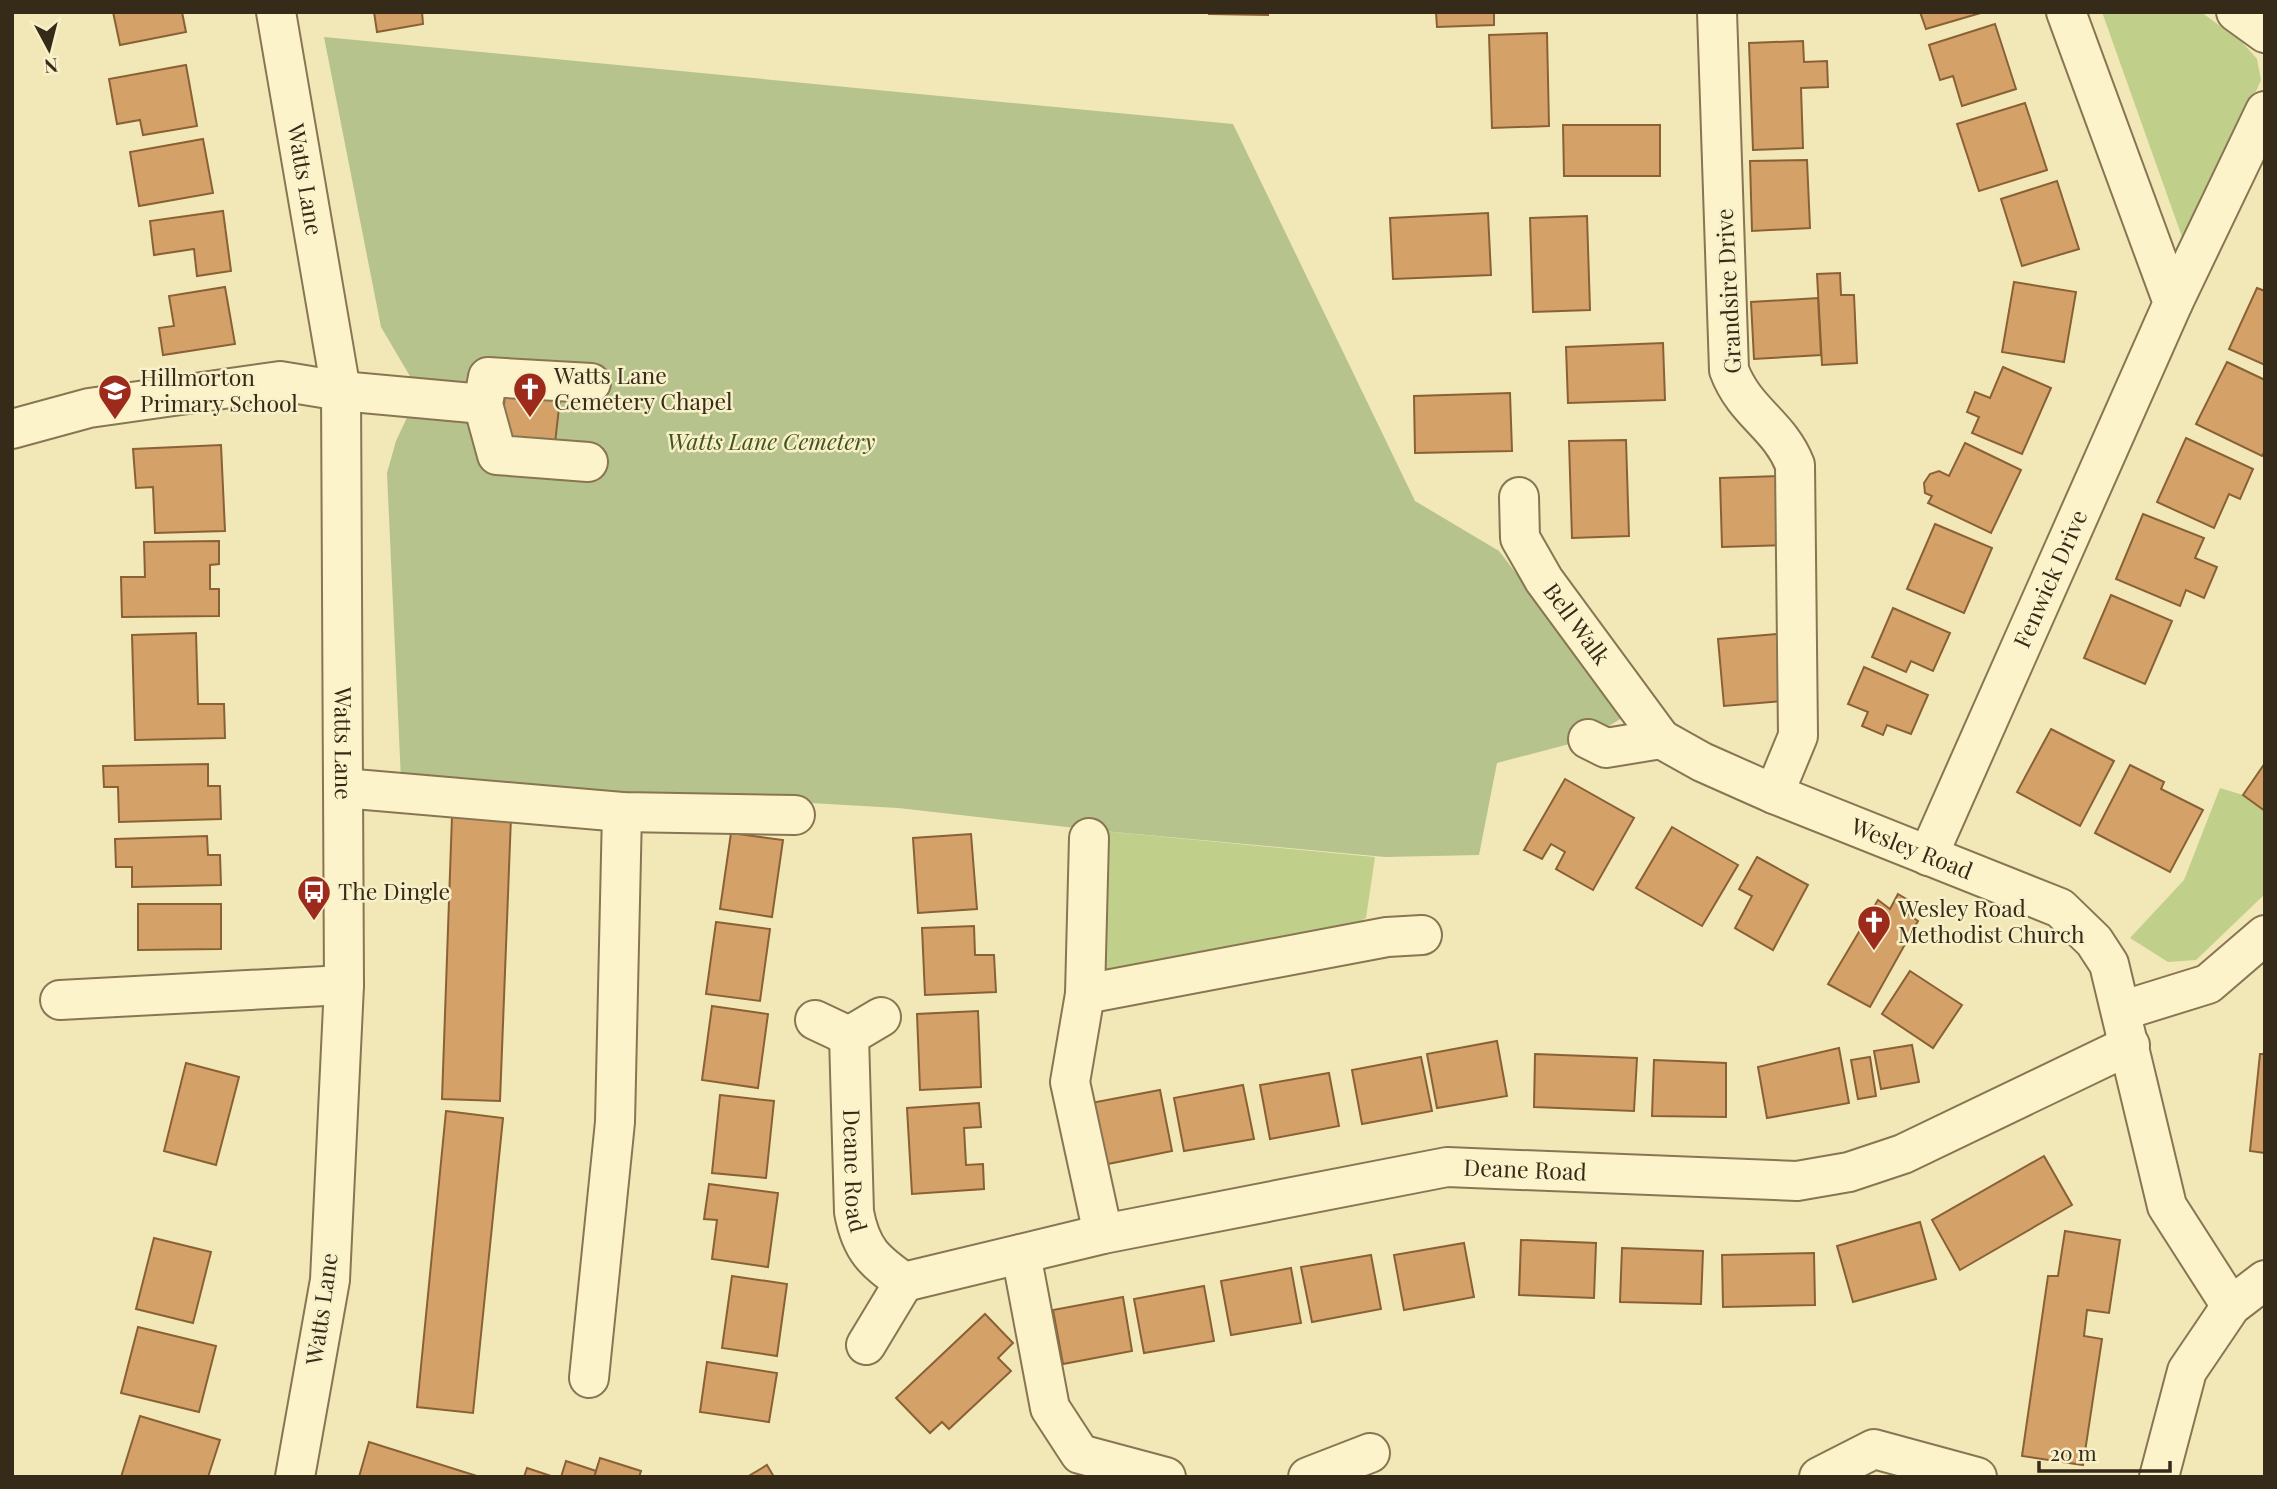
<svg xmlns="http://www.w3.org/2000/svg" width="2277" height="1489" viewBox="0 0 2277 1489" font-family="'Playfair Display',serif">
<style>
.green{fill:#c0d08b}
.cemetery{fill:#b6c38c}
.building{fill:#d4a269;stroke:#8a6135;stroke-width:2}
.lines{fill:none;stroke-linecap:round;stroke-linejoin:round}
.minor-casing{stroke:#887552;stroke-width:42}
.minor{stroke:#fcf3cb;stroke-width:38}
.labels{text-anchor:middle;stroke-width:5;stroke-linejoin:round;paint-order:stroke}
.street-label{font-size:23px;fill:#362a18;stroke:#f8f0c8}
.poi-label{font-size:23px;fill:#362a18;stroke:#f8f0c8;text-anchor:start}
.park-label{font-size:23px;font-style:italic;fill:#40541d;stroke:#f8f0c8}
</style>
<rect width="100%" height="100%" fill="#f2e7b7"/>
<g class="green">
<polygon points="2102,12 2201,12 2242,42 2257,59 2261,80 2186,248"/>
<polygon points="2220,788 2243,795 2265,811 2265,894 2196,960 2168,962 2130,938 2184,880"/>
<path d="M1093,830L1375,857L1366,918C1328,939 1288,935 1247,943C1197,953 1147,977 1096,972Z"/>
</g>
<polygon class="cemetery" points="324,37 1233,124 1415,501 1499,551 1625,716 1588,739 1497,763 1479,855 1385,857 1093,830 898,808 401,780 387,473 396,441 411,409 414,383 381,327"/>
<g class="building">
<polygon points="113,12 182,12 186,32 120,45"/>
<polygon points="374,12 422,12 423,24 377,32"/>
<polygon points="1209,12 1268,12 1268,15 1209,14"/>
<polygon points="1436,12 1494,12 1494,25 1437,27"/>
<polygon points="1920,12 1984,12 1926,29"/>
<polygon points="1995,24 2016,89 1962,106 1953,76 1940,80 1929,45"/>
<polygon points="1547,33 1549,126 1492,128 1489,35"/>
<polygon points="1803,41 1804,62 1827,61 1828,87 1801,88 1803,148 1753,150 1749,43"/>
<polygon points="186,65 197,126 143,135 140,120 117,124 109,79"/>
<polygon points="2025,103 2047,170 1979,191 1957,124"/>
<polygon points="1563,125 1660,125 1660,176 1564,176"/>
<polygon points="203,139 213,193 139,206 130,152"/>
<polygon points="1807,160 1810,228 1752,231 1750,161"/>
<polygon points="2057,181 2079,249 2022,266 2001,199"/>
<polygon points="223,211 231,271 197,276 194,249 154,255 150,221"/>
<polygon points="1488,213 1491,275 1393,279 1390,218"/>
<polygon points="1587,216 1590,310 1533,312 1530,218"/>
<polygon points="1840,273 1841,295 1854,295 1857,363 1822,365 1817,274"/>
<polygon points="2014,282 2076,292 2064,362 2002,352"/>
<polygon points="225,287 235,344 163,355 159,328 174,326 169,296"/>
<polygon points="2257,288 2265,291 2265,365 2229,349"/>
<polygon points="1818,298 1821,355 1754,359 1751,302"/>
<polygon points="1663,343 1665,400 1568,403 1566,347"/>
<polygon points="2227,362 2265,380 2265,451 2262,456 2196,424"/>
<polygon points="2003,367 2051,388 2022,454 1972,433 1979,417 1967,412 1975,392 1990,398"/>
<polygon points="1510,393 1512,451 1415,453 1414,396"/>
<polygon points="505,394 560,399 555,443 501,438"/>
<polygon points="2186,438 2253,469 2240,499 2229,494 2214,528 2157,502"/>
<polygon points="1626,440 1629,536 1572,538 1569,441"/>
<polygon points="1965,443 2021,470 1991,533 1928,503 1932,496 1925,493 1924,483 1930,474 1939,471 1949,476"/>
<polygon points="221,445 225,531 155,533 153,487 136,488 133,449"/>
<polygon points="1782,476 1785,545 1722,547 1720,478"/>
<polygon points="2143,514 2204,538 2195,558 2217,567 2204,598 2186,590 2180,606 2116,579"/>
<polygon points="1935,524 1992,548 1964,613 1907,589"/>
<polygon points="219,541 219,564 210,565 210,589 219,589 219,616 122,617 121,577 145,577 144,542"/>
<polygon points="2111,595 2172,621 2145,684 2084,658"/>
<polygon points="1893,608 1950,633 1933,671 1911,661 1906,672 1872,657"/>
<polygon points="196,633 198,704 224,704 225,738 135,740 132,635"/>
<polygon points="1790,633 1795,700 1724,706 1718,639"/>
<polygon points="1864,667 1928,695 1911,734 1887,725 1883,735 1862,726 1868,712 1848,704"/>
<polygon points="2051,729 2114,761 2080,826 2017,792"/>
<polygon points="2265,763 2265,811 2243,795"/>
<polygon points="208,764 208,786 220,786 221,819 119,822 118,787 104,787 103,766"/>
<polygon points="2130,765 2164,782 2161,789 2203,810 2170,872 2095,833"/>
<polygon points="1565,779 1634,818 1593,890 1556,869 1565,852 1551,844 1542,859 1524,850"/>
<polygon points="452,816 511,817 500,1101 442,1099"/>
<polygon points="1672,827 1738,865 1702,926 1636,888"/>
<polygon points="731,833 783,840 772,917 720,909"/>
<polygon points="971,834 977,909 918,913 913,838"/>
<polygon points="207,836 208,855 220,855 221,885 132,887 132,867 116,867 115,839"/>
<polygon points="1757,857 1808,885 1773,950 1735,928 1752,896 1739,889"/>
<polygon points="1898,894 1913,903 1908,914 1918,921 1870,1007 1828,984 1878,900 1890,909"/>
<polygon points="138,904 221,904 221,949 138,950"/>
<polygon points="716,922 770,929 760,1001 706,994"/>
<polygon points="974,926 975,955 994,955 996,992 925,995 922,928"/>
<polygon points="1910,971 1962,1005 1933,1048 1882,1014"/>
<polygon points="712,1006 768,1014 758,1088 702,1080"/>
<polygon points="978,1011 981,1087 920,1090 917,1014"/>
<polygon points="1497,1041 1507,1096 1437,1108 1427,1054"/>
<polygon points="1912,1045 1919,1082 1881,1089 1874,1051"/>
<polygon points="1839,1048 1849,1103 1767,1118 1758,1067"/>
<polygon points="1535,1054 1637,1058 1634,1111 1534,1107"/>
<polygon points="2260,1054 2265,1054 2265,1153 2250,1151"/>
<polygon points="1421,1057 1432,1111 1362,1124 1352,1070"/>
<polygon points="1870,1057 1876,1096 1858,1099 1851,1060"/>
<polygon points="1654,1060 1726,1063 1726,1117 1652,1116"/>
<polygon points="186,1063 239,1077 216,1165 164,1151"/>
<polygon points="1329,1073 1339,1126 1270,1139 1260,1085"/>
<polygon points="1243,1085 1254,1139 1184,1151 1174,1098"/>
<polygon points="1160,1090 1172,1151 1103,1165 1091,1103"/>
<polygon points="720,1095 774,1101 766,1178 712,1173"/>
<polygon points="979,1103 981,1127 964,1128 966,1165 983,1164 984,1189 912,1194 907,1108"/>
<polygon points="446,1111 503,1118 473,1413 417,1407"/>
<polygon points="2044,1156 2072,1205 1960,1270 1932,1220"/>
<polygon points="709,1184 778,1193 768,1267 712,1259 717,1220 704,1219"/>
<polygon points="1920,1222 1936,1279 1853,1302 1837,1246"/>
<polygon points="2065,1231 2120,1240 2109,1313 2087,1310 2084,1336 2102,1339 2083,1465 2022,1456 2048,1276 2058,1276"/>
<polygon points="154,1238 211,1252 193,1323 136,1309"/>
<polygon points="1521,1240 1596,1243 1594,1298 1519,1295"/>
<polygon points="1464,1243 1474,1297 1404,1310 1394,1255"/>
<polygon points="1622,1248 1703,1251 1701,1304 1620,1302"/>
<polygon points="1814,1253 1815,1305 1723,1307 1722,1255"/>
<polygon points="1371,1255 1381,1309 1312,1322 1301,1267"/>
<polygon points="1291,1268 1301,1323 1231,1335 1221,1281"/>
<polygon points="732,1276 787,1284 777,1356 722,1348"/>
<polygon points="1204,1286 1214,1341 1144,1353 1134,1299"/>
<polygon points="1123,1297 1132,1351 1063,1364 1053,1310"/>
<polygon points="985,1314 1013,1343 998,1358 1011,1371 949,1429 942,1422 930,1433 896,1398"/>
<polygon points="138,1327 216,1346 199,1412 121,1393"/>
<polygon points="707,1362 777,1373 769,1422 700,1412"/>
<polygon points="140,1416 220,1440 208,1477 121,1477"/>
<polygon points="369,1442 480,1477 359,1477"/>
<polygon points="600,1458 641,1471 639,1477 594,1477"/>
<polygon points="566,1461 596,1471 594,1477 561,1477"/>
<polygon points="767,1465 774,1477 747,1477"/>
<polygon points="527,1468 554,1477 524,1477"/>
</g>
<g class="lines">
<g class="minor-casing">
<g id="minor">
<path id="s1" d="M276,12L341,391L344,985L330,1280L295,1477"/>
<path d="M1717,12L1729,370C1745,413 1779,424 1795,465L1798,736L1774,794"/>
<polyline points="2236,12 2265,33"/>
<polyline points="2173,303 2265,111"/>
<polyline points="12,429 89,408 280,381 341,391 483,404"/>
<polyline points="588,462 497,455 483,404 488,377 591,383"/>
<path id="s2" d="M1519,497L1520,538L1544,580L1661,739"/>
<path id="s3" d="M1588,739L1606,748L1661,739L1702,762L1774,794L2060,908L2094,941L2109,964L2167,1206L2231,1306"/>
<polyline points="343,788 622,812 795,815"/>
<polyline points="1089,838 1085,994 1070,1082 1103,1234"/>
<path id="s4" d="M1928,856L2173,303L2066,12"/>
<polyline points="1085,994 1387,937 1422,935"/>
<polyline points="60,1000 344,985"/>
<polyline points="2121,1011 2208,984 2265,935"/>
<path id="s5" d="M881,1017L849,1036L854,1212C861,1250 874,1261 904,1282L1103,1234L1447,1167L1797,1181L1849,1172L1903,1154L2130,1045"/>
<polyline points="815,1020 849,1036"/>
<polyline points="1021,1254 1050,1408 1080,1454 1166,1477"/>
<polyline points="866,1345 904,1282"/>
<polyline points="589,1378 615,1122 622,812"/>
<polyline points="1308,1477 1370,1453"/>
<polyline points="1819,1477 1874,1449 1977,1477"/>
<polyline points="2159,1477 2187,1371 2231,1306 2265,1280"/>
</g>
</g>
<use href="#minor" class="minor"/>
</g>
<defs>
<g id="church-pin" transform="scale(1.75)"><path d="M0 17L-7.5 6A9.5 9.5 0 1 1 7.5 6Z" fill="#9d2b1c" stroke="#f8f0c8"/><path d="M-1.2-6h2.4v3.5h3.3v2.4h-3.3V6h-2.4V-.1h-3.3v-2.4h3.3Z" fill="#fff"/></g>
<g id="school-pin" transform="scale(1.75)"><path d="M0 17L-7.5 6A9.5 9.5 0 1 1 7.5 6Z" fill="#9d2b1c" stroke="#f8f0c8"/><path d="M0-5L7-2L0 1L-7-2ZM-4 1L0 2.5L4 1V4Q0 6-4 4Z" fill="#fff"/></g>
<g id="bus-pin" transform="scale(1.75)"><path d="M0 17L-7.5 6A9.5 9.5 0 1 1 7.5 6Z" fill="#9d2b1c" stroke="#f8f0c8"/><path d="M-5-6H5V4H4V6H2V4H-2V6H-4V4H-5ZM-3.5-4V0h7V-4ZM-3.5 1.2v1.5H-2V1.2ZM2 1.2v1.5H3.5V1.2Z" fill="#fff"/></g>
</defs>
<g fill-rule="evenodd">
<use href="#church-pin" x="530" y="389"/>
<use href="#school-pin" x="115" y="391"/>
<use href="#bus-pin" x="314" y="892"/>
<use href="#church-pin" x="1874" y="922"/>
</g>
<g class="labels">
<g class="street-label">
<text dy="8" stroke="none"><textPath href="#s1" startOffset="170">Watts Lane</textPath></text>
<text transform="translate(1729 291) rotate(-93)" y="8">Grandsire Drive</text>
<text dy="8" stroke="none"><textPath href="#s4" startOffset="303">Fenwick Drive</textPath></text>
<text dy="8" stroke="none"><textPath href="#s2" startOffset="144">Bell Walk</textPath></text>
<text dy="8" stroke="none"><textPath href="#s1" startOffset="737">Watts Lane</textPath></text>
<text dy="8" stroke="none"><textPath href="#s3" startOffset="350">Wesley Road</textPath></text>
<text dy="8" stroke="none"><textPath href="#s5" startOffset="172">Deane Road</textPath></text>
<text dy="8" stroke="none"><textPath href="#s5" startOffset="936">Deane Road</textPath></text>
<text transform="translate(322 1309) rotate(-82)" y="8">Watts Lane</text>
</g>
<g class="poi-label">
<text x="554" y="384">Watts Lane<tspan x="554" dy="26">Cemetery Chapel</tspan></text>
<text x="140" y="386">Hillmorton<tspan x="140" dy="26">Primary School</tspan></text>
<text x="338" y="900">The Dingle</text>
<text x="1898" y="917">Wesley Road<tspan x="1898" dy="26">Methodist Church</tspan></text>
</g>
<g class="park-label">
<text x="771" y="450">Watts Lane Cemetery</text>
</g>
</g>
<rect width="2277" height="1489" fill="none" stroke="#362a18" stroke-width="28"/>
<g transform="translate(49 49) rotate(173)" stroke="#f8f0c8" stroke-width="5" paint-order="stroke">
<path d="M0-5L12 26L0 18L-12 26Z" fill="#362a18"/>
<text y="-10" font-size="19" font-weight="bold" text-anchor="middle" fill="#362a18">N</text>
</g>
<path d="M2039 1461v10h131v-10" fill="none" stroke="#362a18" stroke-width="3.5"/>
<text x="2050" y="1461" font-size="21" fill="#362a18" stroke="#f8f0c8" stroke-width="5" paint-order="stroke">20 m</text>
</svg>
